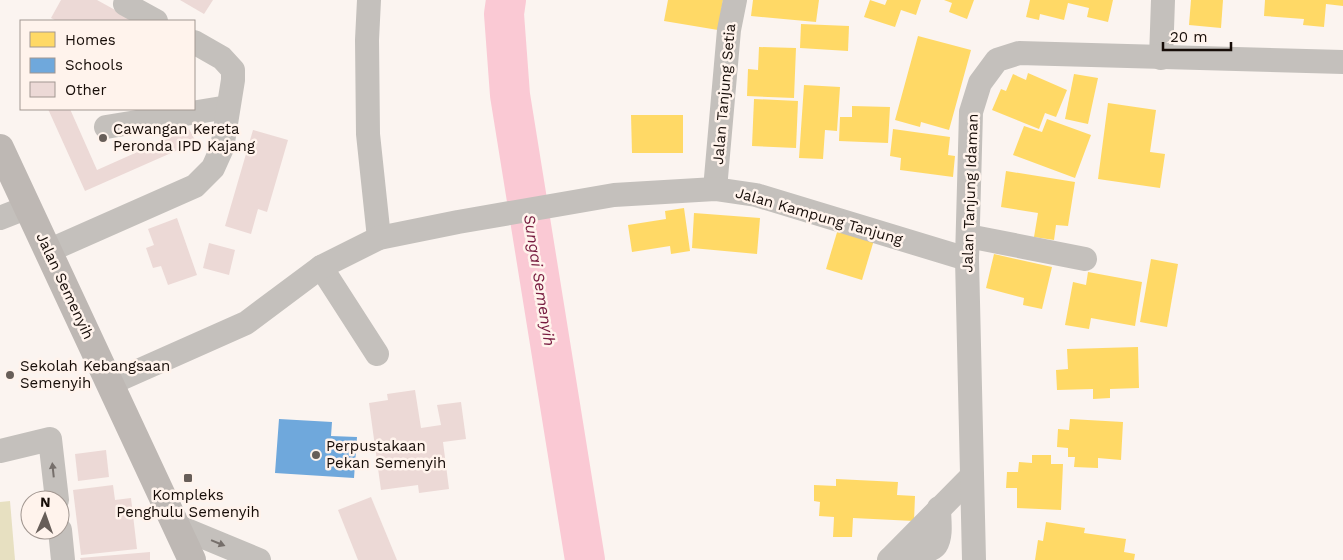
<svg xmlns="http://www.w3.org/2000/svg" width="1343" height="560" viewBox="0 0 1343 560" font-family="'Work Sans',sans-serif">
<style>
.green{fill:#e7e0c1}
.homes{fill:#ffd966}
.schools{fill:#6fa8dc}
.lines{fill:none;stroke-linecap:round;stroke-linejoin:round}
.river{stroke:#fac9d4;stroke-width:40}
.building{fill:#ecd9d6}
.minor{stroke:#c4c0bc;stroke-width:24}
.major{stroke:#beb8b4;stroke-width:28}
.oneway{fill:#766f6b}
.poi-dot{fill:#675e59;stroke:#fff3ec;stroke-width:2}
.labels{text-anchor:middle;stroke-width:5;stroke-linejoin:round;paint-order:stroke}
.street-label{font-size:15px;fill:#170d08;stroke:#fff3ec}
.poi-label{font-size:15px;fill:#170d08;stroke:#fff3ec;text-anchor:start}
.water-label{font-size:16px;font-style:italic;fill:#771b3f;stroke:#fff3ec}
</style>
<rect width="100%" height="100%" fill="#fbf4f0"/>
<polygon class="green" points="10,501 15,560 0,560 0,502"/>
<g class="homes">
<polygon points="668,0 723,0 718,30 664,21"/>
<polygon points="753,0 819,0 816,22 751,16"/>
<polygon points="870,0 885,5 887,0 921,0 916,15 901,10 895,27 864,17"/>
<polygon points="944,0 974,0 967,19 949,12 952,3"/>
<polygon points="1030,0 1113,0 1108,22 1087,17 1089,8 1068,3 1064,20 1040,14 1039,20 1026,17"/>
<polygon points="1191,0 1223,0 1221,28 1189,25"/>
<polygon points="1265,0 1343,0 1343,6 1326,4 1324,27 1303,25 1304,19 1264,16"/>
<polygon points="801,24 849,26 848,51 800,48"/>
<polygon points="918,36 971,50 949,130 921,122 920,127 895,120"/>
<polygon points="759,47 796,48 794,98 747,96 748,69 758,70"/>
<polygon points="1028,73 1067,90 1056,117 1045,113 1039,129 992,110 1001,89 1006,91 1013,74 1026,80"/>
<polygon points="1074,74 1098,78 1088,124 1065,119"/>
<polygon points="804,85 840,87 837,131 825,130 823,159 799,158"/>
<polygon points="754,99 798,101 796,148 752,146"/>
<polygon points="1108,103 1156,110 1150,152 1165,154 1160,188 1098,179"/>
<polygon points="852,106 890,107 888,143 839,141 840,117 852,117"/>
<polygon points="631,115 683,115 683,153 632,153"/>
<polygon points="1047,119 1091,135 1075,178 1013,155 1024,126 1042,132"/>
<polygon points="893,129 950,137 948,155 955,156 953,177 900,170 901,158 890,156"/>
<polygon points="1006,171 1075,182 1068,226 1056,225 1054,240 1034,237 1038,213 1001,207"/>
<polygon points="684,208 690,251 671,254 670,246 632,252 628,225 666,219 665,211"/>
<polygon points="694,213 760,218 757,254 692,248"/>
<polygon points="838,229 874,240 862,280 826,269"/>
<polygon points="994,254 1052,267 1042,309 1023,305 1024,298 986,288"/>
<polygon points="1151,259 1178,264 1167,327 1140,322"/>
<polygon points="1088,272 1142,282 1135,326 1091,318 1089,329 1065,325 1073,282 1086,285"/>
<polygon points="1138,347 1139,388 1110,389 1110,398 1093,399 1093,389 1057,390 1056,370 1068,369 1067,349"/>
<polygon points="1070,419 1123,422 1121,460 1098,458 1098,468 1074,467 1075,457 1068,457 1068,448 1057,447 1058,429 1069,430"/>
<polygon points="1032,455 1051,455 1051,464 1063,464 1061,510 1017,508 1017,488 1006,488 1007,472 1018,472 1019,462 1032,463"/>
<polygon points="836,479 898,482 897,495 915,496 914,521 853,518 852,537 833,537 834,517 819,516 820,502 814,501 814,485 836,486"/>
<polygon points="1046,522 1085,528 1084,533 1126,539 1124,552 1135,554 1134,560 1035,560 1038,540 1043,541"/>
</g>
<polygon class="schools" points="279,419 332,422 331,436 357,437 354,478 275,473"/>
<g class="lines">
<polyline class="river" points="506,0 504,14 510,95 585,560"/>
</g>
<g class="building">
<polygon points="61,0 97,0 135,21 57,21 51,18"/>
<polygon points="180,0 213,0 204,14"/>
<polygon points="48,109 70,109 97,170 189,129 196,142 85,191"/>
<polygon points="253,130 288,140 267,212 258,209 251,234 225,226"/>
<polygon points="177,218 197,275 168,285 161,266 153,268 146,248 154,245 148,229"/>
<polygon points="209,243 235,250 229,275 203,268"/>
<polygon points="415,390 421,428 441,425 437,405 461,402 466,439 443,442 449,489 419,493 418,485 381,490 369,403 388,400 387,394"/>
<polygon points="106,450 109,477 78,481 75,454"/>
<polygon points="113,485 115,500 131,498 137,549 81,555 73,490"/>
<polygon points="371,497 397,560 358,560 338,510"/>
<polygon points="150,552 150,560 81,560 80,558"/>
</g>
<g class="lines">
<g class="minor">
<polyline points="369,0 367,40 368,134 379,238"/>
<polyline points="125,4 156,21"/>
<polyline points="1161,58 1163,0"/>
<polyline points="106,127 228,107"/>
<polyline points="715,189 729,30 735,0"/>
<polyline points="0,218 28,207"/>
<polyline points="968,236 1085,259"/>
<polyline points="48,251 195,186 213,168 222,148 233,80 233,70 222,58 194,42"/>
<polyline points="321,267 377,354"/>
<polyline points="111,383 246,323 321,267 379,238 458,222 614,195 715,189 756,195 967,259"/>
<polyline points="0,451 50,439 57,500"/>
<polyline points="177,526 259,560"/>
<polyline points="60,530 63,560"/>
<path d="M890,559C900,556 930,554 936,545C942,536 939,519 939,508"/>
<polyline points="889,560 972,476"/>
<polyline points="974,560 967,259 971,112 980,83 997,60 1019,53 1343,62"/>
</g>
<polyline class="major" points="0,148 192,560"/>
</g>
<defs><path id="oneway-solid" d="M-6-.8H1V-3.2L6.5 0L1 3.2V.8H-6Z" transform="scale(1.25)"/></defs>
<g class="oneway">
<use href="#oneway-solid" transform="translate(53 470) rotate(-96)"/>
<use href="#oneway-solid" transform="translate(218 543) rotate(22)"/>
</g>
<g class="poi-dot">
<circle cx="103" cy="138" r="5"/>
<circle cx="10" cy="375" r="5"/>
<circle cx="316" cy="455" r="5"/>
<rect x="183" y="473" width="10" height="10" rx="2.5"/>
</g>
<g class="labels">
<g class="street-label">
<text transform="translate(724 94) rotate(-85)" y="5">Jalan Tanjung Setia</text>
<text transform="translate(970 193) rotate(-88)" y="5">Jalan Tanjung Idaman</text>
<text transform="translate(819 216) rotate(16)" y="5">Jalan Kampung Tanjung</text>
<text transform="translate(65 286) rotate(65)" y="5">Jalan Semenyih</text>
</g>
<g class="poi-label">
<text x="113" y="134">Cawangan Kereta<tspan x="113" dy="17">Peronda IPD Kajang</tspan></text>
<text x="20" y="371">Sekolah Kebangsaan<tspan x="20" dy="17">Semenyih</tspan></text>
<text x="326" y="451">Perpustakaan<tspan x="326" dy="17">Pekan Semenyih</tspan></text>
<text x="188" y="500" text-anchor="middle">Kompleks<tspan x="188" dy="17">Penghulu Semenyih</tspan></text>
</g>
<g class="water-label">
<text transform="translate(540 280) rotate(81)" y="6">Sungai Semenyih</text>
</g>
</g>
<rect x="20" y="20" width="175" height="90" fill="#fff3ec" stroke="#a29791"/>
<rect x="30" y="32" width="25" height="15" fill="#ffd966" stroke="#a29791"/>
<text x="65" y="45" font-size="15" fill="#170d08">Homes</text>
<rect x="30" y="58" width="25" height="15" fill="#6fa8dc" stroke="#a29791"/>
<text x="65" y="70" font-size="15" fill="#170d08">Schools</text>
<rect x="30" y="82" width="25" height="15" fill="#ecd9d6" stroke="#a29791"/>
<text x="65" y="95" font-size="15" fill="#170d08">Other</text>
<g transform="translate(45 515) rotate(2)"><circle r="24" fill="#fff3ec" stroke="#a29791"/>
<path d="M0-4L9 19L0 12L-9 19Z" fill="#675e59"/>
<text y="-8" font-size="14" font-weight="bold" text-anchor="middle" fill="#170d08">N</text>
</g>
<path d="M1163 42v8h68v-8" fill="none" stroke="#170d08" stroke-width="2.5"/>
<text x="1170" y="42" font-size="15" fill="#170d08" stroke="#fff3ec" stroke-width="4" paint-order="stroke">20 m</text>
</svg>
